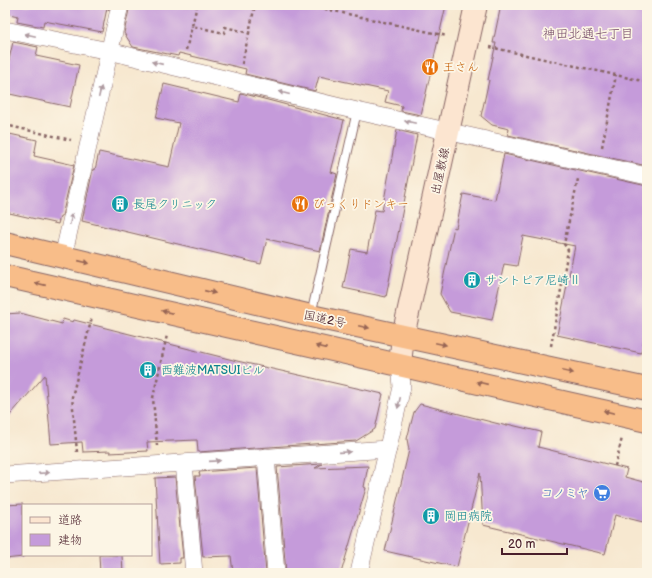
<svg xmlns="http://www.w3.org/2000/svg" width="652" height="578" viewBox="0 0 652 578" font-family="'Balsamiq Sans','Klee One',sans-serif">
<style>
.building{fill:#c59bda}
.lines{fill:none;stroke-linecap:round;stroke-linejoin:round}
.lane-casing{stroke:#876565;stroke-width:10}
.street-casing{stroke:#876565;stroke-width:18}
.secondary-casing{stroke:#876565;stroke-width:24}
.highway-casing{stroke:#876565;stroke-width:24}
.path{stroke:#876565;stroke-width:2.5;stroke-dasharray:3 3;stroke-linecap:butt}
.lane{stroke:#fff;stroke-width:8}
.street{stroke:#fff;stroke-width:17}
.secondary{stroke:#fce5d0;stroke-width:22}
.highway{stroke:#f8bd89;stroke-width:22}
.oneway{fill:#ae9aa0}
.oneway2{fill:#986655}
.labels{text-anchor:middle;stroke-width:3.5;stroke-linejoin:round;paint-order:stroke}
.food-label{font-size:12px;fill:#c56008;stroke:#fcf5e5;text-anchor:start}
.street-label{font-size:12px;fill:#4a1f2b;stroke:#fcf5e5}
.culture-label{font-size:12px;fill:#0d838f;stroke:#fcf5e5;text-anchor:start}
.shop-label{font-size:12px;fill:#366cbe;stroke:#fcf5e5;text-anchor:end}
.neighbourhood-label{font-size:13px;fill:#754a68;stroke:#fcf5e5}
</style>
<rect width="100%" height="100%" fill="#fcf5e5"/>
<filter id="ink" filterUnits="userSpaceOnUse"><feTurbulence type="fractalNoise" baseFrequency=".025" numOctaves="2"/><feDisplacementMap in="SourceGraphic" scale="8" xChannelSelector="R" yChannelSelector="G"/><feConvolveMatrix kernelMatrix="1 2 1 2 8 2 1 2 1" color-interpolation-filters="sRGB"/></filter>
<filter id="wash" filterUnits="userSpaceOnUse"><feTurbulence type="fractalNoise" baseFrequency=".012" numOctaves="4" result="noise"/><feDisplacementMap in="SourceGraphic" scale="16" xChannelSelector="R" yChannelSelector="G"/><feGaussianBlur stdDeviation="0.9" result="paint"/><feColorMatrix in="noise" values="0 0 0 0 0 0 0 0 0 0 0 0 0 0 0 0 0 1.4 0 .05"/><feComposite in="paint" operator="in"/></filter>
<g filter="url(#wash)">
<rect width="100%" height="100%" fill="#f7e8d0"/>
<g id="blocks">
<g class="building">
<polygon points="5,5 110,5 109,10 107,8 102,32 44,21 43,27 17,22 18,16 5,13"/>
<polygon points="130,5 446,5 421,115 401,111 402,106 385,102 388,91 319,76 315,91 245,74 246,69 179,53 178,56 133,47 124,33"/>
<polygon points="501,5 647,5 647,166 508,135 509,129 492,125 481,116 489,80 488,80 496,43 493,43"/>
<polygon points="13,42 38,47 36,56 79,65 70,107 5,93 5,77"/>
<polygon points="164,84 239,102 241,93 344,120 331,172 337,174 320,251 267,239 261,264 82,221 93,169 95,170 99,152 169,167 179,123 156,118"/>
<polygon points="397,130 417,135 386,297 343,288 351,249 367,252 375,210 382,211"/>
<polygon points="5,133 37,140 34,156 74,165 62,216 60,216 58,224 5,212"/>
<polygon points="504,154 647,186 647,324 641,353 557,335 575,246 523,236 517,266 504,264 492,320 450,312 440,294 454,227 456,228 463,194 495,200"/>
<polygon points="20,313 62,324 63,319 73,322 74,320 237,361 383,394 375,429 356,441 198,452 197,440 147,442 148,451 110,453 110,451 83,452 82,442 51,444 45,375 5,421 5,314"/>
<polygon points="420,404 507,426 507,424 541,432 538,447 627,469 625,477 647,483 647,523 615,515 605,554 483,525 480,473 457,567 385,551 409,450 407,439 414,412"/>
<polygon points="322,464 315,468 368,466 364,487 366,488 341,573 286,573 277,467"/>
<polygon points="257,468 266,573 233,573 231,556 203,557 195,476 200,476 199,472"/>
<polygon points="175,477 183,558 180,558 180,563 160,564 155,478"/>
<polygon points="23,504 23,557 5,559 5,505"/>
<polygon points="99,555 122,555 123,573 100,573"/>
</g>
</g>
</g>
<g filter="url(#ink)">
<use href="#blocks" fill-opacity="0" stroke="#876565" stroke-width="1"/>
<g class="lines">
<g class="lane-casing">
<polyline id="lane" points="311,315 357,111"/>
</g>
<g class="street-casing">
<g id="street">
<polyline points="5,30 109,51 357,111 647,176"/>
<polyline points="63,257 120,5"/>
<polyline points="266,457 276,573"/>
<polyline points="184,463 194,573"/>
<polyline points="5,475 388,449"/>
<polyline points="359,573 402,387 400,364"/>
</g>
</g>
<g class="secondary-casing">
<polyline id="secondary" points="400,364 403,336 476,5"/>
</g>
<g class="highway-casing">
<g id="highway">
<polyline points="5,243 311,316 647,389"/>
<polyline points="5,276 647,421"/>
</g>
</g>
<g class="path">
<polyline points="197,5 192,26 224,33 225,27 249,33 255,5"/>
<polyline points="307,5 447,36"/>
<polyline points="490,47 647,82"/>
<polyline points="186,50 192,26"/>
<polyline points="242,64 249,33"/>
<polyline points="5,125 71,140"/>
<polyline points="602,147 616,75"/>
<polyline points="551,346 568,250 564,244 578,179"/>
<polyline points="157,446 153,398 167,335"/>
<polyline points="77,452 72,397 92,317"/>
<polyline points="615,466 622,438"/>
</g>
<use href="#lane" class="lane"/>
<use href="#street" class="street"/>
<use href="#secondary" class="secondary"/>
<use href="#highway" class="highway"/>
</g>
<defs><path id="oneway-solid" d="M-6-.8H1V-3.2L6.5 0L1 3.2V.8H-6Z"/></defs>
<g class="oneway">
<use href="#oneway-solid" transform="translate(30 35) rotate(-168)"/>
<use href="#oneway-solid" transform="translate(157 63) rotate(-167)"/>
<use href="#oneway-solid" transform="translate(100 92) rotate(-77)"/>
<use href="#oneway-solid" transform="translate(284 93) rotate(-166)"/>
<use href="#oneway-solid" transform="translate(410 122) rotate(-168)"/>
<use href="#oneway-solid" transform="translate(71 219) rotate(-77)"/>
<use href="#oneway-solid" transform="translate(399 403) rotate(103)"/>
<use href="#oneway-solid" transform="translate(345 452) rotate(-4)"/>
<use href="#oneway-solid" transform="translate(215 461) rotate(-4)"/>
<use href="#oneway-solid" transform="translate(44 473) rotate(-4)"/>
</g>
<g class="oneway2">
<use href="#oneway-solid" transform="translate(84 262) rotate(13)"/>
<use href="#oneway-solid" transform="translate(40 284) rotate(-167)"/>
<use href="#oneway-solid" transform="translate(210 292) rotate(13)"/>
<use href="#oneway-solid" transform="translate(167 312) rotate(-167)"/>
<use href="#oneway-solid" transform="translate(364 327) rotate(12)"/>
<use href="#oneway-solid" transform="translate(441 344) rotate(12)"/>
<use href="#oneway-solid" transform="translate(321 347) rotate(-167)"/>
<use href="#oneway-solid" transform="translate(568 372) rotate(12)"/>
<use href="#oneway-solid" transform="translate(482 383) rotate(-167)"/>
<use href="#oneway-solid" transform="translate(609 412) rotate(-167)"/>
</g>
</g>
<defs>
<g id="restaurant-disc" transform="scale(0.9)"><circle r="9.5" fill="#e8710a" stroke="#fcf5e5"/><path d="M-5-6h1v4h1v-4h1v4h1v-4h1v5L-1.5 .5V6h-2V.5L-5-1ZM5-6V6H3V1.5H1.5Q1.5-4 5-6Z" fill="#fff"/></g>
<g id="building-disc" transform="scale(0.9)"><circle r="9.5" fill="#0f9aa8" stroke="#fcf5e5"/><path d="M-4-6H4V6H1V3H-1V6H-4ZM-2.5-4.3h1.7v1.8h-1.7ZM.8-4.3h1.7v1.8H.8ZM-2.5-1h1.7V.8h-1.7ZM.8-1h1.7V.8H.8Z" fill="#fff"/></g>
<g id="supermarket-disc" transform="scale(0.9)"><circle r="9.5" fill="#3f7fe0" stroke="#fcf5e5"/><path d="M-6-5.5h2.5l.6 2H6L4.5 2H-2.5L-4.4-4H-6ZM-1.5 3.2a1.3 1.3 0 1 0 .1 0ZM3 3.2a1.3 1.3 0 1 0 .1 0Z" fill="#fff"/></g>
</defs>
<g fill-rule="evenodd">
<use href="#restaurant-disc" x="430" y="67"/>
<use href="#building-disc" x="120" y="204"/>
<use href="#restaurant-disc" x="300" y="204"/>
<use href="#building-disc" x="472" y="280"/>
<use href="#building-disc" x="148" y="370"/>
<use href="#supermarket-disc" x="602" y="493"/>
<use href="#building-disc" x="431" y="516"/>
</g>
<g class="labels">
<g class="food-label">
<text x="443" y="71">王さん</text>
<text x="313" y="208">びっくりドンキー</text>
</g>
<g class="street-label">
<text transform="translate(440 171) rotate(-78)" y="4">出屋敷線</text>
<text transform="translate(325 319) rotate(12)" y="4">国道2号</text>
</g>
<g class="culture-label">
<text x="133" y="208">長尾クリニック</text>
<text x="485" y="284">サントピア尼崎Ⅱ</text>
<text x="161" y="374">西難波MATSUIビル</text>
<text x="444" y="520">岡田病院</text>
</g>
<g class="shop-label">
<text x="589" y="497">コノミヤ</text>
</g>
<g class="neighbourhood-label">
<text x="588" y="38">神田北通七丁目</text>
</g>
</g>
<rect width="652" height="578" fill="none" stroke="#fcf5e5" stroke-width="20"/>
<rect x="22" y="504" width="130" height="52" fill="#fcf5e5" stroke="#b59f9b"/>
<rect x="30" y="517" width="20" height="6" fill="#fce5d0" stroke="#b59f9b"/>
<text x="58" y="524" font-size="12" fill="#4a1f2b">道路</text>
<rect x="30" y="534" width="20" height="12" fill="#c59bda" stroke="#b59f9b"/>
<text x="58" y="544" font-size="12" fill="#4a1f2b">建物</text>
<path d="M502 548v6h65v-6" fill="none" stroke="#4a1f2b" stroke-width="2"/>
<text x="508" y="548" font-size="12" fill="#4a1f2b" stroke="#fcf5e5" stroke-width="3" paint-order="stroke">20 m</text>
</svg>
